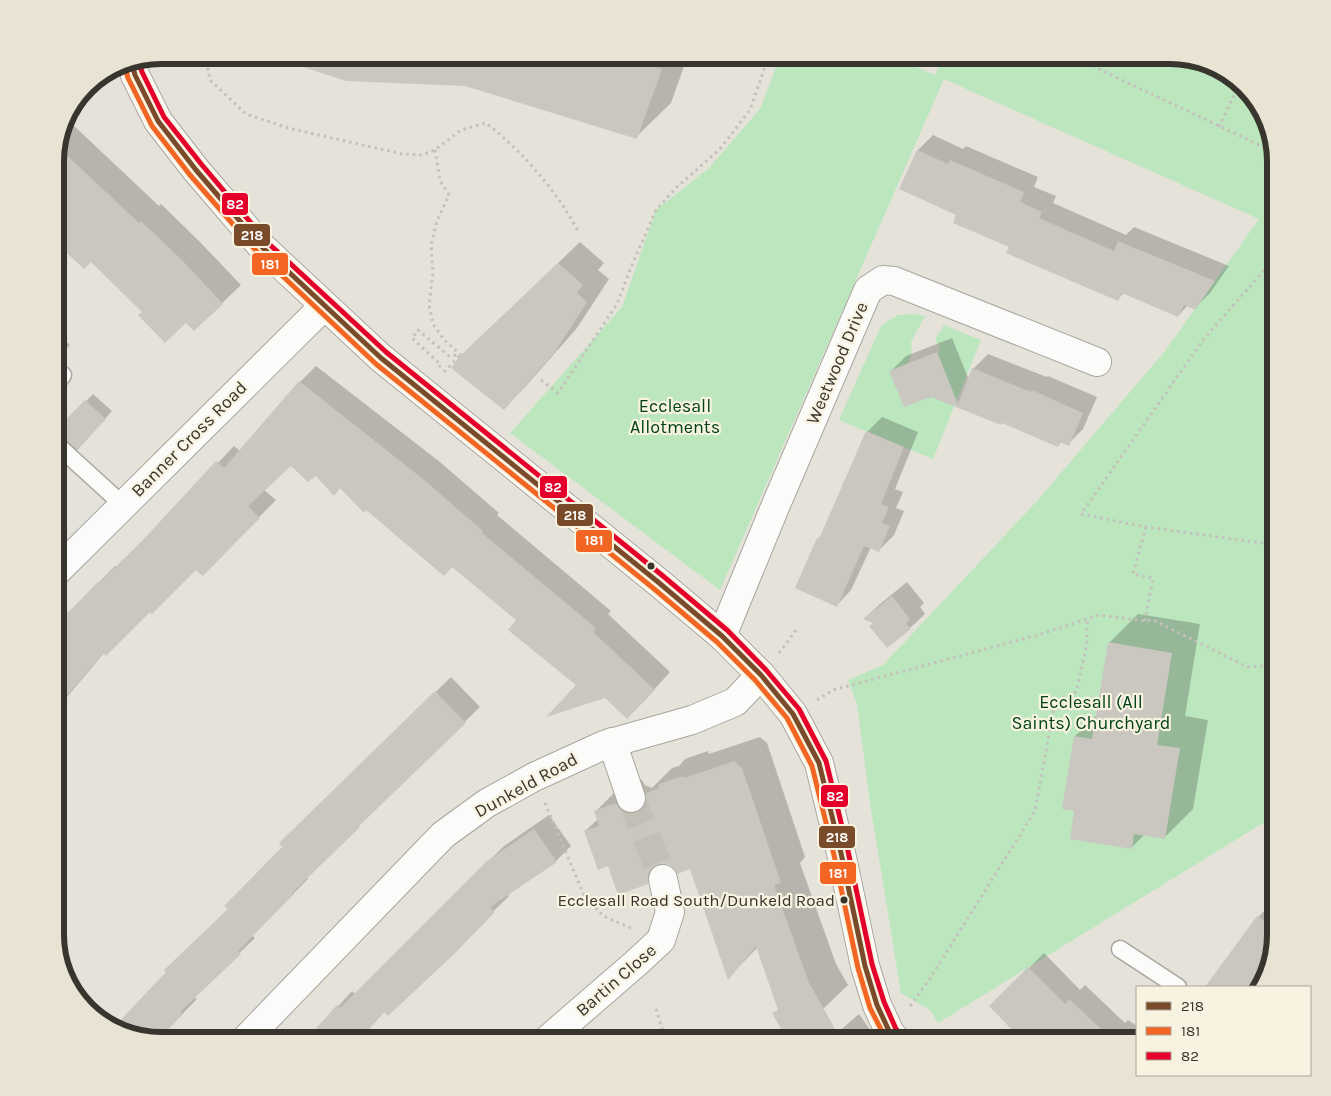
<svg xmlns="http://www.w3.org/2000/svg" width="1331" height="1096" viewBox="0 0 1331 1096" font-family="Karla,sans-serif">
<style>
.green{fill:#bce7be}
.shadow{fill:#0003}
.building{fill:#cac6c0}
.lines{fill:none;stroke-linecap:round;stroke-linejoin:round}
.street-tunnel{stroke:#c2bfb7;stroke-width:28;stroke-dasharray:28 14;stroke-linecap:butt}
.lane-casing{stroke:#a8a69f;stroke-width:19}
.street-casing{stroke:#a8a69f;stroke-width:30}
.primary-casing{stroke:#a8a69f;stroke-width:30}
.path{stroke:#c3c0bd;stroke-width:3;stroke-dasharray:2.5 4;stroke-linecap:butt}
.lane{stroke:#fbfbf9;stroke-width:16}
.street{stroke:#fbfbf9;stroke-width:28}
.primary{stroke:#fbfbf9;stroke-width:28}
.bus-1-casing{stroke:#f8f2e1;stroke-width:9}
.bus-2-casing{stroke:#f8f2e1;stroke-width:9}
.bus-3-casing{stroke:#f8f2e1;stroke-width:9}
.bus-1{stroke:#7a4b2a;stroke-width:5}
.bus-2{stroke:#f26522;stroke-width:5}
.bus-3{stroke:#e4002b;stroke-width:5}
.bus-dot{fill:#38352f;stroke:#f8f2e1;stroke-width:2}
.labels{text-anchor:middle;stroke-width:4.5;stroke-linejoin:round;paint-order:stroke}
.bus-label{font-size:17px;fill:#38352f;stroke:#f8f2e1;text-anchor:end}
.street-label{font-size:18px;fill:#38352f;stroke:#f8f2e1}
.park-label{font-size:18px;fill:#004318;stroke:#f8f2e1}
.rim{fill:none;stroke:#38352f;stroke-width:6}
.line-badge{stroke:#f8f2e1;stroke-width:2}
.badge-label{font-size:14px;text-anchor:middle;font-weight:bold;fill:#fff}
</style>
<rect width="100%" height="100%" fill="#e5e2d9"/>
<g class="green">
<polygon points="781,55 889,55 935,75 944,55 1171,55 1211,63 1240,81 1265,114 1276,161 1276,815 938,1023 930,1010 901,993 870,803 857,704 848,680 883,665 1037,501 1165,351 1259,219 944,79 720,590 510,433 622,307 656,210 709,168 760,109"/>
<polygon points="914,314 925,316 911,342 912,353 908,364 890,371 904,407 951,389 937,352 941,350 935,339 944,325 981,340 933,459 839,420 881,326 898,315"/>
</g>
<g class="shadow">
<polygon points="270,55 688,55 671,103 636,137 465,84 346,80"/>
<polygon points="71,123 159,206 161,204 201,243 241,285 194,330 186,321 143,312 55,153 61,134"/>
<polygon points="933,135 963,149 966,146 1038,177 1034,187 1056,196 1053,203 1126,235 1134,227 1229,266 1210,293 1195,308 1188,305 1178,316 1124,293 1118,299 1010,247 958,215 901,188 918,150"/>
<polygon points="580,242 604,263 598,270 609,279 577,328 526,386 504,408 462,355"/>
<polygon points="55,330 70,345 55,360"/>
<polygon points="952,338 969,380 974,368 988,354 1047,377 1048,376 1097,397 1083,429 1068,444 1062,441 1058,446 1002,422 931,395 891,371 906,356"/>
<polygon points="316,366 440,462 499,513 497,515 611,611 608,614 670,672 644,701 605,697 578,685 518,620 453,566 444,575 341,487 316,475 291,465 264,490 276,500 203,574 197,568 105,652 61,704 64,706 55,716 55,624 68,612 69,613 115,566 117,567 146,539 234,446 240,451 300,382"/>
<polygon points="93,394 112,411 55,475 55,423 60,428"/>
<polygon points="882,417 918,432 895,489 903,492 896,508 904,511 894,535 879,550 871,547 851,590 837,605 818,539 822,535 867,432"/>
<polygon points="907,582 924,603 920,607 925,614 910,628 874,622 865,618 880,604"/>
<polygon points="1138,614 1200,624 1185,716 1208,720 1193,809 1164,838 1144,835 1131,848 1076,810 1075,736 1098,714 1109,643"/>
<polygon points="451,677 480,707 306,877 308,879 252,935 255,938 194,997 197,999 157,1040 120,1033 114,1029 229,908 284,847 281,843"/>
<polygon points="760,737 767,743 805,857 800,863 836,964 848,985 823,1009 758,947 729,977 691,868 675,867 667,863 647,883 609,865 585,831 598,819 596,811 621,786 641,779 645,785 652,788 672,768 679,766 685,759 708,751 709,754"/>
<polygon points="549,815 571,846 556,861 507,894 509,896 388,1014 385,1011 358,1041 307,1041 352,991 355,994 504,846"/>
<polygon points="1276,899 1276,936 1268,976 1261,987 1223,987 1212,981 1258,917"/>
<polygon points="1044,953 1080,990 1085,985 1125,1023 1128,1020 1137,1026 1137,1041 1026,1041 991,1006"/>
<polygon points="859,1014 878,1041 828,1041"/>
<polygon points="646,1031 656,1041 636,1041"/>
</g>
<g class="building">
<polygon points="283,55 619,55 662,69 637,139 465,86 346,81 282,60"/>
<polygon points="57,146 139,223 141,221 183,261 223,304 194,331 186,323 165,343 138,315 142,312 91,262 84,269 55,242 55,153"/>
<polygon points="917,150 948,164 950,160 1024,192 1020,202 1042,212 1039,218 1114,251 1118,241 1215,281 1195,310 1184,305 1178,317 1122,293 1118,301 1006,253 1009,247 953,223 956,215 899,189"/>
<polygon points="558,263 583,285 577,293 587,302 555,352 504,410 451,368 461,355"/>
<polygon points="937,352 958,404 972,368 1031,392 1032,390 1083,413 1069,446 1060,442 1058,447 1002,423 1001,425 931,397 904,407 889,371"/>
<polygon points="299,381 423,479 483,531 482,533 596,628 593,632 655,690 627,719 605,698 546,717 576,685 508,630 516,620 452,567 444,576 366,510 364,513 340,488 334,496 316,476 308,482 291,466 248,506 260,518 240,538 203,576 196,570 152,614 150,612 106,656 104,653 55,709 55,626 98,582 99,583 142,541 216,461 224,468"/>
<polygon points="85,400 106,419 77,450 62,436 55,433 55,431"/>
<polygon points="866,431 904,447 881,504 889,507 882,523 890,526 879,552 864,546 837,607 795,588 817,538 819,539"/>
<polygon points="892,596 910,619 906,623 911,629 887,648 869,626 873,623 863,619"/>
<polygon points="1108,642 1172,653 1157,745 1180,748 1165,839 1134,834 1132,849 1070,839 1074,811 1062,809 1074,736 1092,739"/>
<polygon points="435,691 466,723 359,826 360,827 292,893 294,894 238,951 241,954 180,1012 183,1014 158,1040 120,1033 113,1028 166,972 164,970 228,909 224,906 282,847 279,843"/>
<polygon points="734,761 742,768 781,883 774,885 809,983 842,1041 788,1041 772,1013 778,1010 756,946 728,980 690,869 677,874 674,868 668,864 659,864 652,868 648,874 648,884 618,895 608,866 598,870 584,831 599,826 594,811 616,803 620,809 627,813 636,813 643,808 646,802 646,793 659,788 659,784 683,776 684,778"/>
<polygon points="534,829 557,862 490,907 495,912 453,955 388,1016 384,1012 358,1041 305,1041 337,1005 340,1008 487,861"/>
<polygon points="1257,916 1276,929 1268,976 1261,987 1205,987"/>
<polygon points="1028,967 1065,1004 1069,999 1114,1041 1023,1041 989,1006"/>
</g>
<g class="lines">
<polyline class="street-tunnel" points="631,798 663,879"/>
<g class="lane-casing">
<g id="lane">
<polyline points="55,385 63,375"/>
<polyline points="55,443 123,505"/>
<polyline points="1120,949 1178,987"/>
</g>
</g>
<g class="street-casing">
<g id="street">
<polyline points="55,573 324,306"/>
<polyline points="722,636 775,507 868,290 883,280 894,281 1097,362"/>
<polyline points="612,742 631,798"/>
<polyline points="244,1041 443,835 487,803 534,777 604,745 692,720 735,702 761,675"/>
<polyline points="546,1041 635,964 661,940 670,912 663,879"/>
</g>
</g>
<g class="primary-casing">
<polyline id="primary" points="131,61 135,75 158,121 196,170 263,248 381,358 658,582 722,636 761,675 793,714 819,763 841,853 865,966 877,1005 890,1033 897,1041"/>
</g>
<g class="path">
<path d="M205,55L210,80L246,114L288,128L402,154L422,155L435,150L461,130L486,123C522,151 557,191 578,231"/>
<polyline points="1069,55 1274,152"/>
<polyline points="1219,127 1240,82"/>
<polyline points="435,150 440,180 449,195 437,221 431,245 433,273 429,305 433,324 444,340 461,355"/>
<polyline points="1268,267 1276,270"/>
<polyline points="439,367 441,365 412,338 418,330 449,356 460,355"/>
<polyline points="444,372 460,355"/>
<polyline points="541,380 558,393 617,304 632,265 656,210 677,187 720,149 750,110 769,55"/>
<polyline points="1276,545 1146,527 1081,514 1203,340 1267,267 1276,261"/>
<polyline points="1145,621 1153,578 1133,574 1146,527"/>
<polyline points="779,653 797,629"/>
<polyline points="817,700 833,690 1038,635 1099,615 1145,621 1153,620 1248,667 1276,665"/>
<polyline points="545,803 583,893 603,916 631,928"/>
<polyline points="910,1006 929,980 1035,811 1055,701 1076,692 1087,644 1087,619"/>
<polyline points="656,1009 666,1041"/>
</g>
<use href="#lane" class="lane"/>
<use href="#street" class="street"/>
<use href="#primary" class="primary"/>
<g class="bus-1-casing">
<polyline id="bus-1" points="131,61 135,75 158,121 196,170 263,248 381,358 658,582 722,636 761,675 793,714 819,763 841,853 865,966 877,1005 890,1033 897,1041"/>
</g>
<g class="bus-2-casing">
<polyline id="bus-2" points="124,63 128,78 152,126 190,175 258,253 376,364 653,588 717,642 755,680 787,718 812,766 834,855 858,968 870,1008 887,1041"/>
</g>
<g class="bus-3-casing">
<polyline id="bus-3" points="138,59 142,72 164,117 202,165 268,243 386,352 663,576 727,630 766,670 799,709 826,761 848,851 872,964 884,1002 896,1029 903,1036"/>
</g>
<use href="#bus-1" class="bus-1"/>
<use href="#bus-2" class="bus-2"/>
<use href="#bus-3" class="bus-3"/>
</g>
<g class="bus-dot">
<circle cx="651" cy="566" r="4.5"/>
<circle cx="844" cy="900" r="4.5"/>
</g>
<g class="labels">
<g class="bus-label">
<text x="835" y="906">Ecclesall Road South/Dunkeld Road</text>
</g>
<g class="street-label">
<text transform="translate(837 363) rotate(-67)" y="6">Weetwood Drive</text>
<text transform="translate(189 439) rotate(-45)" y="6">Banner Cross Road</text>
<text transform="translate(526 785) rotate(-29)" y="6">Dunkeld Road</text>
<text transform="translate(616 980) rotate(-41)" y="6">Bartin Close</text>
</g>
<g class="park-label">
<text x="675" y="412">Ecclesall<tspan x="675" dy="21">Allotments</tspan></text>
<text x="1091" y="708">Ecclesall (All<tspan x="1091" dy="21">Saints) Churchyard</tspan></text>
</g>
</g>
<path d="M0 0H1331V1096H0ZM161 64H1170A97 97 0 0 1 1267 161V935A97 97 0 0 1 1170 1032H161A97 97 0 0 1 64 935V161A97 97 0 0 1 161 64Z" fill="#e9e3d3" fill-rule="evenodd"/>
<path class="rim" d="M161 64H1170A97 97 0 0 1 1267 161V935A97 97 0 0 1 1170 1032H161A97 97 0 0 1 64 935V161A97 97 0 0 1 161 64Z"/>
<g class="line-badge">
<rect x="221" y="192" width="28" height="24" rx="5" fill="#e4002b"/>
<rect x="233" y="223" width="38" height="24" rx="5" fill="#7a4b2a"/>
<rect x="251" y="252" width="38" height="24" rx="5" fill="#f26522"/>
<rect x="539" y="475" width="29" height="24" rx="5" fill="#e4002b"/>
<rect x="556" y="503" width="38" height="24" rx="5" fill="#7a4b2a"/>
<rect x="575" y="529" width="38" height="24" rx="5" fill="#f26522"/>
<rect x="820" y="784" width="29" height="24" rx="5" fill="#e4002b"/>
<rect x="818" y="825" width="38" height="24" rx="5" fill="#7a4b2a"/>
<rect x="819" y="861" width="38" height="24" rx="5" fill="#f26522"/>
</g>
<g class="badge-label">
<text x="235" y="209">82</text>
<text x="252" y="240">218</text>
<text x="270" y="269">181</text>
<text x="553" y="492">82</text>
<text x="575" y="520">218</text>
<text x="594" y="545">181</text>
<text x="835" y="801">82</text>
<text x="837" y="842">218</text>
<text x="838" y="878">181</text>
</g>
<rect x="1136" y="986" width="175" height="90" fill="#f8f2e1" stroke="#aba69a"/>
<rect x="1146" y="1002" width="25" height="8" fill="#7a4b2a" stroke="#aba69a"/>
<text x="1181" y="1011" font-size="15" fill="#38352f">218</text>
<rect x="1146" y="1027" width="25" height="8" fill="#f26522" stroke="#aba69a"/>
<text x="1181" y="1036" font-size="15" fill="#38352f">181</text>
<rect x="1146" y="1052" width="25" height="8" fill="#e4002b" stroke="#aba69a"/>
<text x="1181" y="1061" font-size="15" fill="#38352f">82</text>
</svg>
